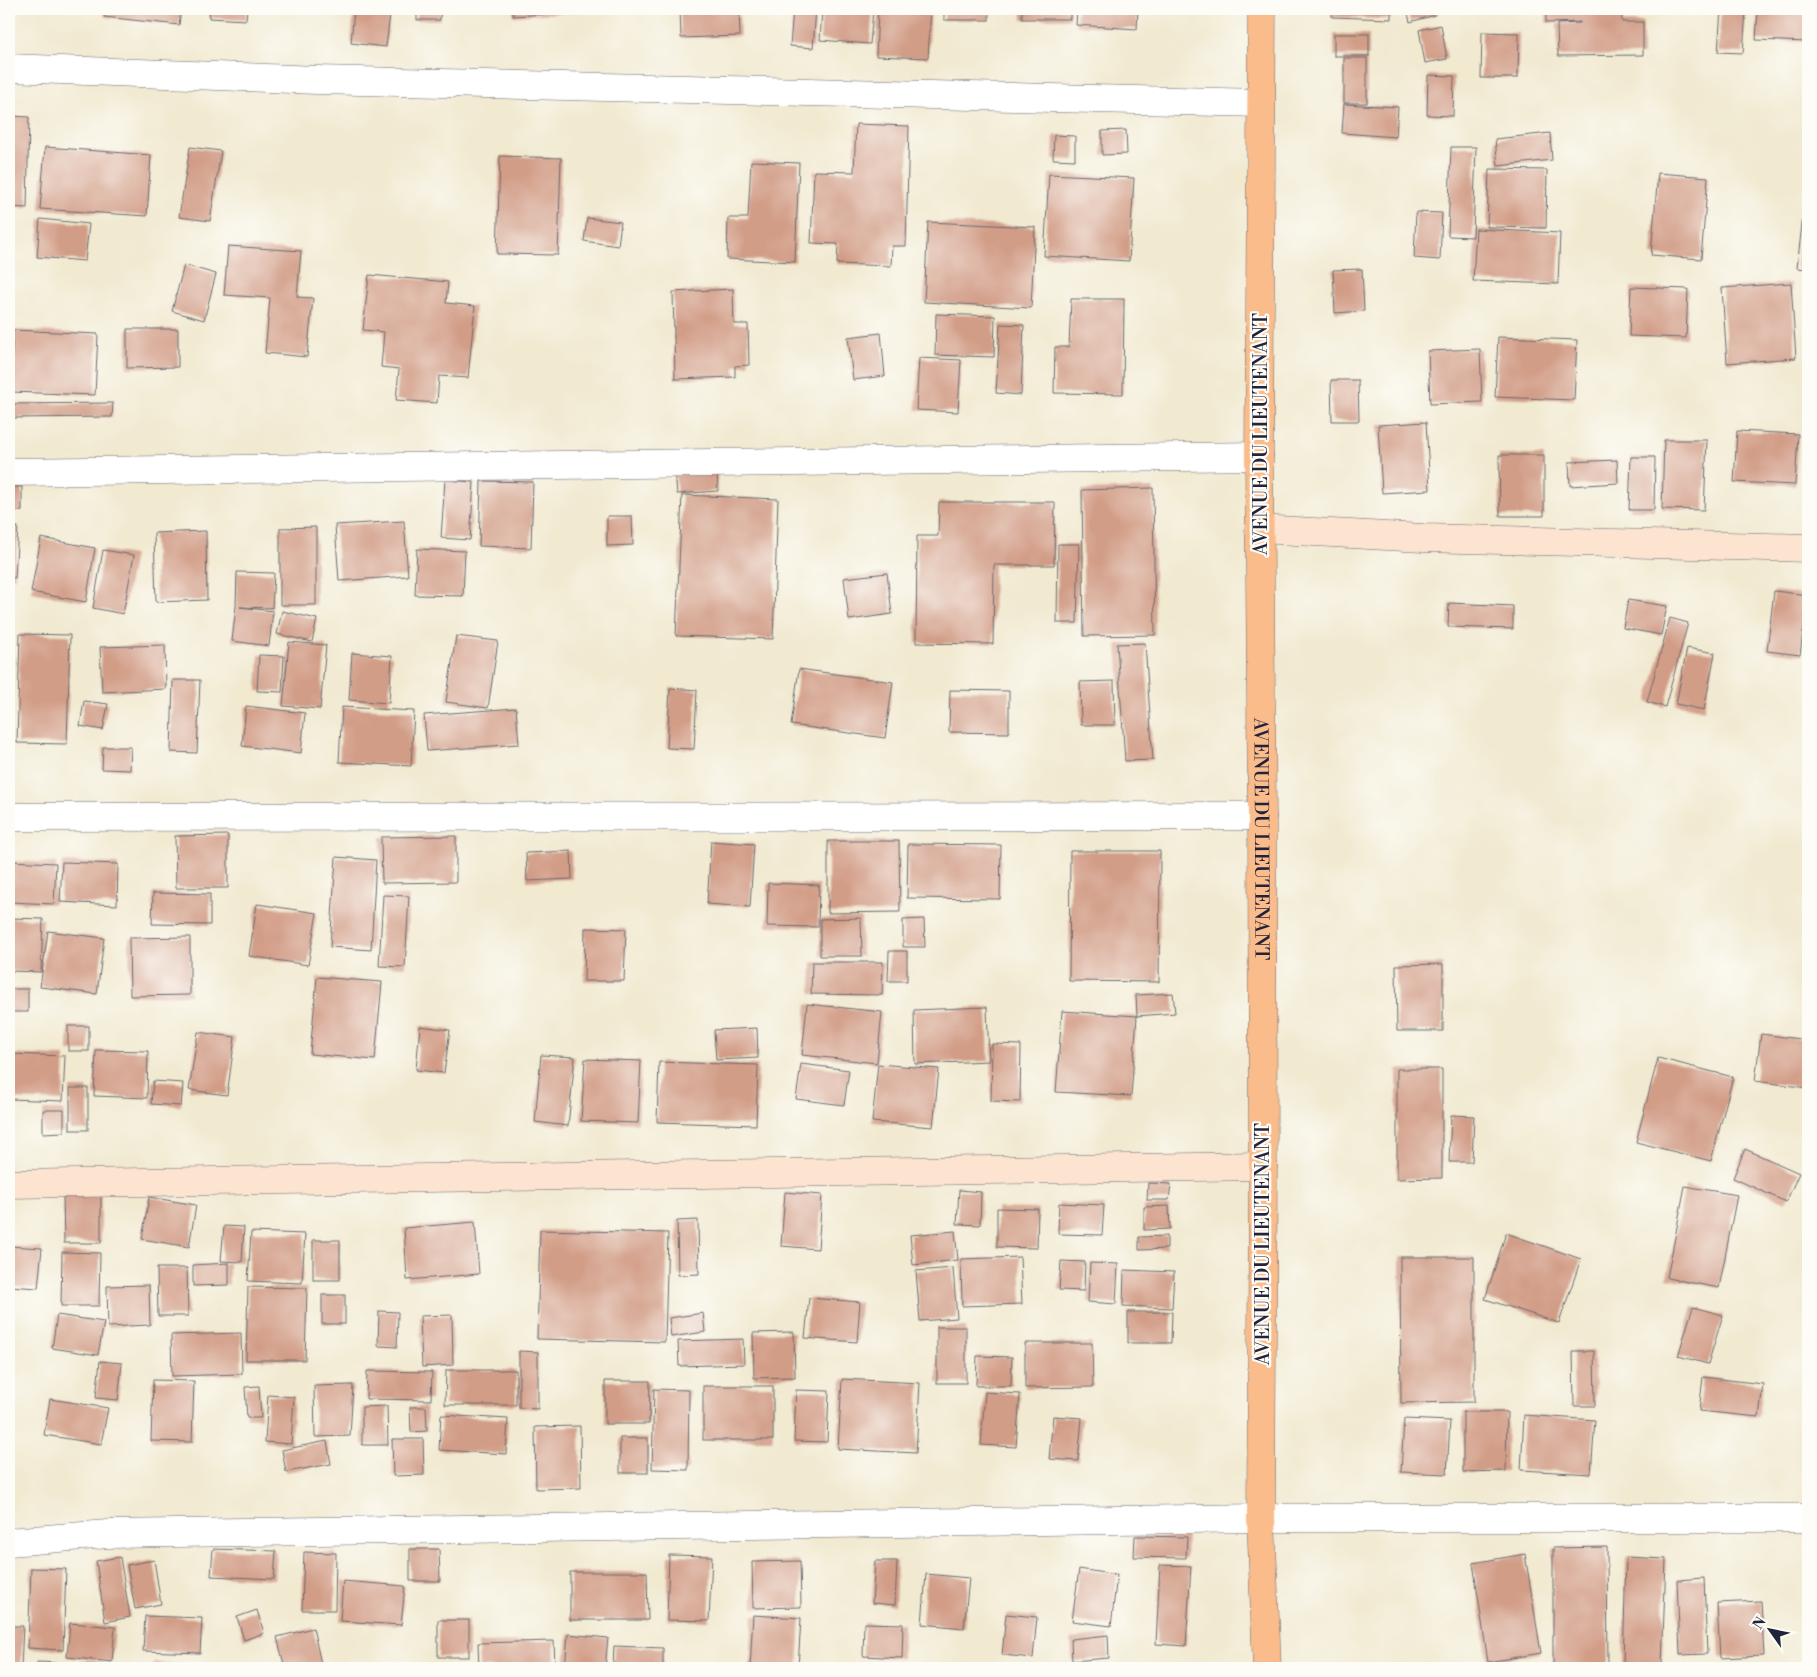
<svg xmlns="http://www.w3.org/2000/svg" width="1817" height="1677" viewBox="0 0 1817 1677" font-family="'Libre Bodoni',serif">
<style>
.building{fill:#d29d87}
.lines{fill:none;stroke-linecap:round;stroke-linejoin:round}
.street-casing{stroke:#6a686f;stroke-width:29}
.secondary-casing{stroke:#6a686f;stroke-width:29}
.primary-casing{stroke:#6a686f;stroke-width:29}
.street{stroke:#fff;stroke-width:28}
.secondary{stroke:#fde4d1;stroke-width:28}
.primary{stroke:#fabc8b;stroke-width:28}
.labels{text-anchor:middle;stroke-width:4.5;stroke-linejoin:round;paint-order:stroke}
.street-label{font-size:19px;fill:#22223b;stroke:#fdfcf7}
</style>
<rect width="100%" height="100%" fill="#fdfcf7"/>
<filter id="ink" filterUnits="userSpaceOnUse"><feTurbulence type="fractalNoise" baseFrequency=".02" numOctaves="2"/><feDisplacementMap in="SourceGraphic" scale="10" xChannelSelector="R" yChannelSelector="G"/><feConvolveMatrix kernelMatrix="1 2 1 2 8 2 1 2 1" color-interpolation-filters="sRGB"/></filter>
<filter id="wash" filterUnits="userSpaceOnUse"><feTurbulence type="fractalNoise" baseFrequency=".0096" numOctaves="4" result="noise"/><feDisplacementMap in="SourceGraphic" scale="20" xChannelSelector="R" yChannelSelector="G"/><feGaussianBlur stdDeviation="1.12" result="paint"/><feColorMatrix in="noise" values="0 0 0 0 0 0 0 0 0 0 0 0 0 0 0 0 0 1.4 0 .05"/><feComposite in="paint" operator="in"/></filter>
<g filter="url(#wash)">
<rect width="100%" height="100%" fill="#f1e9d0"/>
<g id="blocks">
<g class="building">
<polygon points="105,9 181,9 179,25 104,17"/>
<polygon points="210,9 247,9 246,20 209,18"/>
<polygon points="417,9 441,9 440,20 417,20"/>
<polygon points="513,9 578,9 578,12 513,16"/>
<polygon points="680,9 739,9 740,36 681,38"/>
<polygon points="793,9 816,9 813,48 790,46"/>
<polygon points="822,9 873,9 870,44 820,40"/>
<polygon points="878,9 931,9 928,58 876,56"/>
<rect x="944" y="9" width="45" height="11"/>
<rect x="1022" y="9" width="48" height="10"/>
<polygon points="1077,9 1138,9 1137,29 1076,25"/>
<polygon points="1332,9 1391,9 1391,19 1332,17"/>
<polygon points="1407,9 1433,9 1435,15 1410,22"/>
<polygon points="1546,9 1622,9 1622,22 1643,22 1643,55 1558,56 1557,24 1580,23 1580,22 1546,23"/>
<polygon points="1721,9 1746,10 1743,53 1718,52"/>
<polygon points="1758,9 1808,9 1808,42 1756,40"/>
<polygon points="354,10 390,14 386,47 351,43"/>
<polygon points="1441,25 1447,59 1425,63 1419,30"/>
<polygon points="1482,32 1519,33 1518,78 1481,78"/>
<rect x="1334" y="34" width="35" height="22"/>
<rect x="1344" y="58" width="23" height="45"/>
<polygon points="1428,75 1454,76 1453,116 1427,115"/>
<polygon points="1344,104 1398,107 1396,137 1342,133"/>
<polygon points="9,116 29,117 27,208 9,207"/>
<polygon points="856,124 909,126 906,246 892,246 891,266 837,264 838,244 811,243 814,171 854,172"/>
<polygon points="1126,130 1127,154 1102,155 1102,131"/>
<polygon points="1550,133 1552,160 1498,166 1495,139"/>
<polygon points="1054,135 1075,136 1075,160 1053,159"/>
<polygon points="45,147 151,155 147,216 40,209"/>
<polygon points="190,147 221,151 210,221 179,217"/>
<polygon points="1451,147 1476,147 1473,237 1448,236"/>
<polygon points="500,156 561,158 558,255 497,254"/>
<polygon points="751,161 799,163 795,262 727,259 728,218 748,218"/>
<polygon points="1489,169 1547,170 1546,228 1487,227"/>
<polygon points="1658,173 1708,177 1701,259 1651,255"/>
<polygon points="1049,174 1134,178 1129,261 1044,256"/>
<polygon points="1416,212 1442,213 1440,260 1414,258"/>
<polygon points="1803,215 1808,216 1808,269 1797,268"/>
<polygon points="587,218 621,222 618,246 584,241"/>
<polygon points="40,219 89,224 85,261 37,257"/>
<polygon points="928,222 1035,227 1031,308 924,302"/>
<polygon points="1476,229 1560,233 1558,284 1473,281"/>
<polygon points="228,246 301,251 297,297 313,298 307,357 265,353 270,298 224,295"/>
<polygon points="184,265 216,274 204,320 172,311"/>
<polygon points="1362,269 1364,311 1335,313 1333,270"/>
<polygon points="369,275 448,282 446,303 475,306 468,378 439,376 437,403 396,400 399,369 381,367 384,332 363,330"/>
<polygon points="1791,283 1796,358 1727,363 1722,288"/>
<polygon points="1631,287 1688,289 1686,338 1629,336"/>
<polygon points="733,289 734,324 748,324 749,365 735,366 735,377 675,379 673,292"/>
<polygon points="1071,299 1124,299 1123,394 1054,393 1055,347 1069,347"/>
<polygon points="936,314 995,316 994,357 935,355"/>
<polygon points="1000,324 1024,325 1021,395 996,393"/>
<polygon points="127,329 178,329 178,367 127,368"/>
<polygon points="13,330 98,334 95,395 10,392"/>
<polygon points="881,333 885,376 853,380 848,337"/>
<polygon points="1498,337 1577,340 1574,400 1495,397"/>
<polygon points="1480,349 1482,402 1430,404 1428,351"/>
<polygon points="919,358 961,360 958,412 916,410"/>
<polygon points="1331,380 1358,380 1359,421 1332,421"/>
<polygon points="113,403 112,417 9,418 9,404"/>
<polygon points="1426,422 1430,490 1382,493 1378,425"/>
<polygon points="1737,431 1798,434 1795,485 1734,482"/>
<polygon points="1664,440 1707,440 1704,510 1662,509"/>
<polygon points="1499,455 1544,455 1544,516 1500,516"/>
<polygon points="1631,457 1655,457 1654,510 1629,510"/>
<polygon points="1617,460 1618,483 1570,486 1569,462"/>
<polygon points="717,470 718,491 677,494 675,472"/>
<polygon points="445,480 474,482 470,540 441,538"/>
<polygon points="481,481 533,482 531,548 479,546"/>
<rect x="9" y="487" width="13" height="24"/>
<polygon points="1153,488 1155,635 1084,636 1082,490"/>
<polygon points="682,495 778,499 773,639 676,636"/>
<polygon points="939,502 1055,502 1054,565 994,565 993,644 916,643 917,536 938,536"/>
<polygon points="607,516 632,516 633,545 607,546"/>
<polygon points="404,521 408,576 339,581 335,525"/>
<polygon points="9,526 18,527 15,578 9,577"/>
<polygon points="316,527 316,605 280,605 280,528"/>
<polygon points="206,531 207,600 156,602 154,533"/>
<polygon points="41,538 95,548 86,602 31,592"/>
<polygon points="1058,544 1079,544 1077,623 1057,623"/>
<polygon points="417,549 465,551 463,596 415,595"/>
<polygon points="103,550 134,555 123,614 93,608"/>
<polygon points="237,572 274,573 272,608 240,607 273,611 269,646 232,641 236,606"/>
<polygon points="887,573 892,614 849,620 844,578"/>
<polygon points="1774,591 1808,595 1800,655 1767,651"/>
<polygon points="1628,600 1667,606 1661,635 1623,628"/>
<polygon points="1449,603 1513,606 1513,629 1448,627"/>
<polygon points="282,611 317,619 312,642 277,634"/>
<polygon points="1670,618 1688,623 1665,707 1647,702"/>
<polygon points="20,634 70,635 67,744 17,743"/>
<polygon points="456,636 498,641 488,708 446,702"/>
<polygon points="289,642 326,645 320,709 283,706"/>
<polygon points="1145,643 1153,760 1125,761 1117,644"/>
<polygon points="165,645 166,689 102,692 100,647"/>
<polygon points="1687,648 1715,653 1704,710 1676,704"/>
<polygon points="352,653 392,656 389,703 349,700"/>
<polygon points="259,655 284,656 282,692 257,691"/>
<polygon points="799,669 893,682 885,738 791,725"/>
<polygon points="173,680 200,680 197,753 171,752"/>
<polygon points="1114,681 1115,725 1081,725 1080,682"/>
<polygon points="670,688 697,690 694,749 667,748"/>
<polygon points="950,690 1009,691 1009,733 949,732"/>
<polygon points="84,701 108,704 103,730 80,726"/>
<polygon points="246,706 305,713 301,753 242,746"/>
<polygon points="342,707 414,711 411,766 339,762"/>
<polygon points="516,708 519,744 427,751 424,715"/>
<polygon points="103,747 131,747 130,770 102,769"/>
<polygon points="228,835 228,888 176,888 175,836"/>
<polygon points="456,836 456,882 382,883 381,837"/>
<polygon points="711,841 754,844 750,907 707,904"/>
<polygon points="828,841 899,841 900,912 828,913"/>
<polygon points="908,844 1001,845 1000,899 907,898"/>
<polygon points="571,851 572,879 527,881 526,853"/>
<polygon points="1070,851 1160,851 1159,982 1069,981"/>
<polygon points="336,857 376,860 371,950 330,947"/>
<polygon points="9,861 56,863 54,904 9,902"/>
<polygon points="62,862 118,864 117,905 60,902"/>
<polygon points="768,883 819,885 818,927 767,926"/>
<polygon points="153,893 210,894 210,925 152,924"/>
<polygon points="383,895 409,896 405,967 379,966"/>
<polygon points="257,904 317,913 308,965 249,956"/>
<polygon points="11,918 43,919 41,972 9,971"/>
<polygon points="861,918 862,956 820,956 820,919"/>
<polygon points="924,919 925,947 903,947 903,920"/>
<polygon points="585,928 626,929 624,981 584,981"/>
<polygon points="48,931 104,938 97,994 40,987"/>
<polygon points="190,937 190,995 130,996 129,938"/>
<polygon points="889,951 907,951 907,981 888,981"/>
<polygon points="812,962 883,962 882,995 811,994"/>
<polygon points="1443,964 1443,1031 1397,1031 1396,965"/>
<polygon points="317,977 382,982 375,1060 310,1054"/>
<rect x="9" y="989" width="19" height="23"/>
<polygon points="1173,993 1175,1013 1137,1016 1136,995"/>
<polygon points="807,1004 882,1012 877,1063 802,1055"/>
<polygon points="987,1007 989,1061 915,1064 914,1010"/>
<polygon points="1062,1011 1137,1016 1131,1096 1056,1092"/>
<rect x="68" y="1026" width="21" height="25"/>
<polygon points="420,1026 450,1030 444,1073 416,1070"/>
<polygon points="757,1028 758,1058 716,1060 714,1030"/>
<polygon points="198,1032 235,1037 227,1095 189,1090"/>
<polygon points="1761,1034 1808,1040 1808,1088 1755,1081"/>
<polygon points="992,1044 1021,1045 1020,1102 991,1101"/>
<polygon points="96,1050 148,1051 147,1098 94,1096"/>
<polygon points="9,1054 65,1056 63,1101 9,1099"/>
<polygon points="541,1055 575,1057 568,1126 535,1122"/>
<polygon points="1658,1058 1733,1077 1711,1161 1636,1142"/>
<polygon points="585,1059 641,1061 638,1123 581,1121"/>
<polygon points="659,1062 758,1065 756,1125 657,1122"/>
<polygon points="801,1064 849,1070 844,1105 796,1099"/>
<polygon points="878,1064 939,1069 933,1127 872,1122"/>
<polygon points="1397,1069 1442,1069 1442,1178 1397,1179"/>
<polygon points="153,1081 183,1083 181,1106 151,1104"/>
<rect x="70" y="1088" width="18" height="42"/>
<polygon points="43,1110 64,1110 64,1132 43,1133"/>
<polygon points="1451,1115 1474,1116 1472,1162 1449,1162"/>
<polygon points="1745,1149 1799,1173 1786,1202 1733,1178"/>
<polygon points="1148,1183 1171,1184 1169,1200 1147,1200"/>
<polygon points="1685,1186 1737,1195 1719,1288 1667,1278"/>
<polygon points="959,1190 981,1192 980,1225 957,1224"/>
<polygon points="785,1192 822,1195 818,1249 781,1246"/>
<polygon points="63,1195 101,1195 101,1243 64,1243"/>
<polygon points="149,1197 196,1205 189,1247 142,1239"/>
<polygon points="1059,1203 1104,1205 1102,1235 1058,1234"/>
<polygon points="1169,1206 1170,1229 1144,1230 1144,1207"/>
<polygon points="997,1208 1038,1209 1037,1248 997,1247"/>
<polygon points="698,1220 699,1274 678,1275 677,1221"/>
<polygon points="475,1222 479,1274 407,1280 404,1228"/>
<polygon points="224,1226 244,1227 242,1262 221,1261"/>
<polygon points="540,1230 668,1233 665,1342 537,1339"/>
<polygon points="955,1231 958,1260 913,1265 910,1235"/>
<polygon points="251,1232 305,1234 302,1283 248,1281"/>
<polygon points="1506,1233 1581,1259 1559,1323 1485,1299"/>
<polygon points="1167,1236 1167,1249 1139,1250 1139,1237"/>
<rect x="313" y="1240" width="27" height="40"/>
<polygon points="9,1246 42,1248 38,1288 9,1286"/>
<polygon points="62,1252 100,1253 99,1306 61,1306"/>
<polygon points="1020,1257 1022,1304 962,1306 961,1259"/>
<polygon points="1400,1257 1474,1257 1474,1402 1401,1403"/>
<polygon points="1061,1261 1085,1262 1084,1291 1059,1290"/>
<polygon points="229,1263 229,1285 193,1286 193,1265"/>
<polygon points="1090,1263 1118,1264 1116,1304 1088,1302"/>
<polygon points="157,1268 187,1268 188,1316 158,1316"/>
<polygon points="953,1268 957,1318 920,1321 916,1271"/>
<polygon points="1124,1270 1174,1272 1172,1308 1123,1306"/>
<polygon points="149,1285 150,1325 108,1327 107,1286"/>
<polygon points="248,1287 307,1288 305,1360 246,1360"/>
<rect x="322" y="1295" width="23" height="29"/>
<polygon points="809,1298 860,1302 857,1342 805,1338"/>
<polygon points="1693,1307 1723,1315 1708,1364 1678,1356"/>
<polygon points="379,1311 398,1312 397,1347 378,1346"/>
<polygon points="1128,1312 1172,1312 1171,1343 1128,1343"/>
<polygon points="703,1313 705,1332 671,1337 669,1318"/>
<polygon points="57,1315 104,1322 98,1355 52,1348"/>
<polygon points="452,1315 453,1365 422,1367 420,1316"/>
<rect x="937" y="1327" width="29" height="56"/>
<polygon points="794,1332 795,1377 754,1378 753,1333"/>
<polygon points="241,1333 242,1374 172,1376 171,1335"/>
<polygon points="743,1339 744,1364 679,1366 678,1341"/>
<polygon points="1025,1343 1092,1343 1093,1387 1025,1388"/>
<polygon points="519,1351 538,1352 538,1409 519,1408"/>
<polygon points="1573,1351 1594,1351 1595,1406 1574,1406"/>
<polygon points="977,1356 1012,1357 1011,1386 976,1386"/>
<polygon points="100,1361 122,1363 118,1400 96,1398"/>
<polygon points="446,1370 516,1370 516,1405 445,1405"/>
<polygon points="367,1371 432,1372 431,1400 366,1399"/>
<polygon points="1703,1377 1763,1384 1759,1417 1699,1411"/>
<polygon points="842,1379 920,1383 916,1453 838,1449"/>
<polygon points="153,1380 194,1381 192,1442 151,1441"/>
<polygon points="605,1381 650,1381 649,1424 605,1424"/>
<polygon points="353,1385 350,1436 315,1437 314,1386"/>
<polygon points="259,1386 261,1418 247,1418 245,1387"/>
<rect x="703" y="1386" width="70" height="54"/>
<polygon points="654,1389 689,1390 688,1470 652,1469"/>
<polygon points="796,1390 829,1391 827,1442 794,1441"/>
<polygon points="985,1392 1020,1394 1016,1447 981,1445"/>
<polygon points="268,1395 294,1397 291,1444 265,1442"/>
<polygon points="50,1399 108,1408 101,1444 44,1435"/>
<polygon points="387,1406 388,1445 362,1445 362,1407"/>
<polygon points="410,1407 426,1407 427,1431 411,1432"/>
<polygon points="1463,1412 1507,1412 1506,1471 1463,1472"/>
<polygon points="441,1415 508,1419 506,1454 439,1450"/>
<polygon points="1524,1415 1595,1420 1591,1474 1521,1470"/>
<polygon points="1053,1416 1082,1418 1078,1461 1049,1459"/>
<polygon points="1404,1419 1450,1421 1447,1474 1401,1472"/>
<polygon points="580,1426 581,1488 536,1489 535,1427"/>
<rect x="620" y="1438" width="28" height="35"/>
<polygon points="392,1439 423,1439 424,1475 393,1476"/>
<polygon points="327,1441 331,1464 286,1472 282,1450"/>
<polygon points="1135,1536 1187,1537 1186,1558 1134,1557"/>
<polygon points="1607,1547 1608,1668 1553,1668 1553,1548"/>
<polygon points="213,1549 276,1551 274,1579 211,1576"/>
<polygon points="410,1549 439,1549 440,1581 410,1581"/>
<polygon points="304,1552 336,1553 335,1610 302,1610"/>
<polygon points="1525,1554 1541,1653 1488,1662 1473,1563"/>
<polygon points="669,1555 712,1556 709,1621 667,1620"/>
<polygon points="120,1557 130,1617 105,1622 96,1561"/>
<polygon points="1626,1557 1666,1559 1662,1665 1623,1664"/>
<polygon points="154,1560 161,1604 135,1609 127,1565"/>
<polygon points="800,1561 801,1607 753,1608 752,1562"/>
<polygon points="875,1561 897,1561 895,1605 872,1603"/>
<polygon points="1160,1565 1191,1566 1186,1646 1156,1644"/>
<polygon points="31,1568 66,1569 63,1650 28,1648"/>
<polygon points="1079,1569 1117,1575 1111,1626 1072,1621"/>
<polygon points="570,1572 647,1572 648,1620 570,1620"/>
<polygon points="926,1574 969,1578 964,1628 922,1624"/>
<polygon points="1704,1578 1707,1654 1680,1655 1677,1580"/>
<polygon points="343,1581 405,1586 401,1625 340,1621"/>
<polygon points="1761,1601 1764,1656 1720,1658 1717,1603"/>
<polygon points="257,1610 264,1633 244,1640 237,1617"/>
<polygon points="1006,1614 1037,1617 1033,1658 1002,1655"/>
<polygon points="753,1615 801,1618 798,1668 750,1668"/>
<polygon points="145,1616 202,1618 200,1653 143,1651"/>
<rect x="438" y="1620" width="31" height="37"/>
<polygon points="70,1623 115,1627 112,1662 67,1657"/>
<polygon points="864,1623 903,1624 902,1658 863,1656"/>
<polygon points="9,1626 23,1626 21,1668 9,1668"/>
<polygon points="313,1628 322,1668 285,1668 277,1637"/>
<polygon points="568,1634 608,1638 605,1668 565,1668"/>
<polygon points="1108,1635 1109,1658 1072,1661 1071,1639"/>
<polygon points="554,1641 555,1668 479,1668 478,1643"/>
<polygon points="614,1646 663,1648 663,1668 613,1668"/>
<polygon points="37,1662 103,1665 103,1668 37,1668"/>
<polygon points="154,1662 180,1666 180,1668 153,1668"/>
<polygon points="681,1665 724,1666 724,1668 681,1668"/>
</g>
</g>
</g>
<g filter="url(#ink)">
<use href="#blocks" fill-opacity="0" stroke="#6a686f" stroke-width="1"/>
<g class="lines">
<g class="street-casing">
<g id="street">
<polyline points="9,68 317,80 1261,103"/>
<polyline points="9,472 1259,456"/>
<polyline points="9,817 1262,816"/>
<polyline points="9,1542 108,1534 1261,1518 1808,1518"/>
</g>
</g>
<g class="secondary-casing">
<g id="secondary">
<polyline points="1259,529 1423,538 1808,548"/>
<polyline points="9,1184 1263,1166"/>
</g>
</g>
<g class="primary-casing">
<g id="primary">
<path id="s1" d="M1262,9L1259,456L1262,816L1263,1166L1261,1518L1267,1668"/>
</g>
</g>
<use href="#street" class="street"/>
<use href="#secondary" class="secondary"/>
<use href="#primary" class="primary"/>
</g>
</g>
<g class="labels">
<g class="street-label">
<text transform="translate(1260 434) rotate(-90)" y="7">AVENUE DU LIEUTENANT</text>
<text dy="7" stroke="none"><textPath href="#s1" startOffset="830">AVENUE DU LIEUTENANT</textPath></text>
<text transform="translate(1262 1244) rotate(-90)" y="7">AVENUE DU LIEUTENANT</text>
</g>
</g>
<rect width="1817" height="1677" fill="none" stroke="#fdfcf7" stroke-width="30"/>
<g transform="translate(1770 1630) rotate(303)" stroke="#fdfcf7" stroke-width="4" paint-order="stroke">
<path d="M0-4L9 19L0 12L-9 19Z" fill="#22223b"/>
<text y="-8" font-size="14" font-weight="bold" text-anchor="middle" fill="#22223b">N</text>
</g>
</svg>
